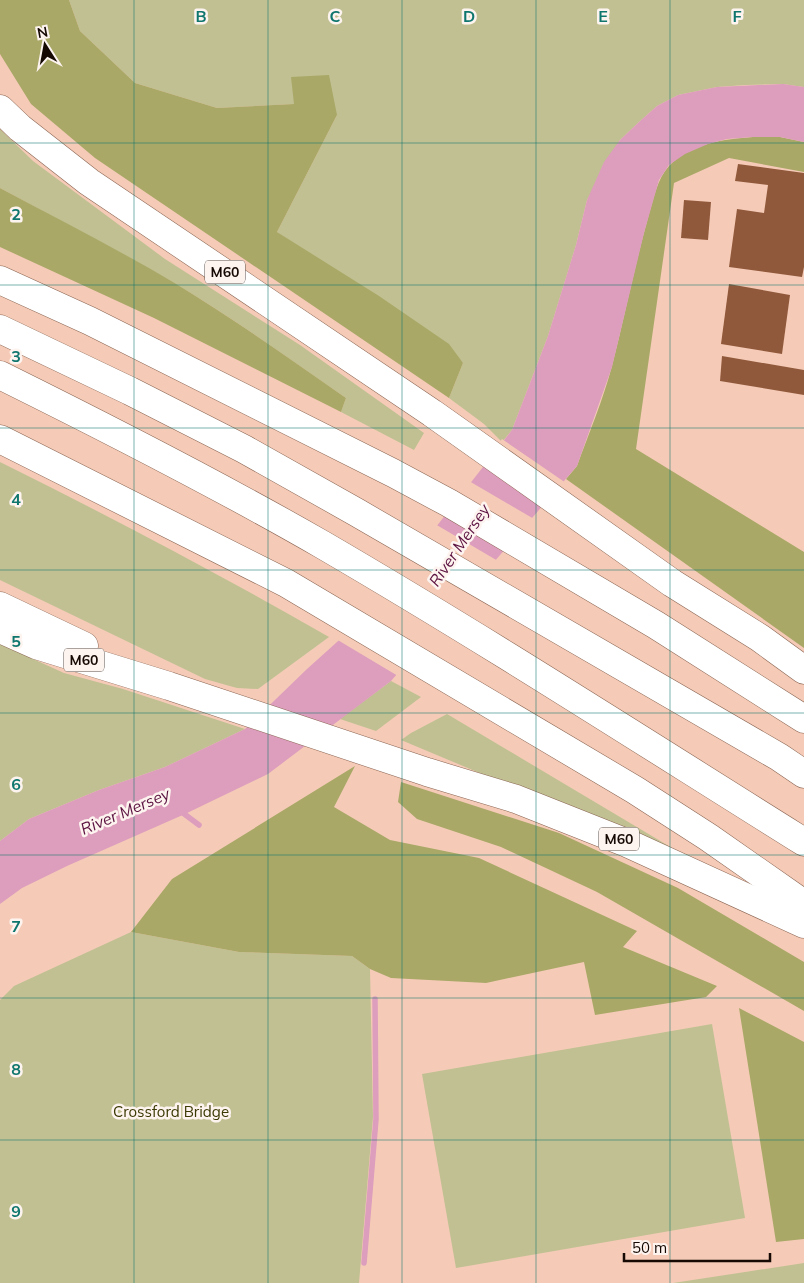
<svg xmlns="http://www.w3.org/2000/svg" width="804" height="1283" viewBox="0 0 804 1283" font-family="Mulish,sans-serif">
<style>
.green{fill:#c0c092}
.forest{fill:#a9a867}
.water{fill:#dd9dbd}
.pier{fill:#f5cbb7}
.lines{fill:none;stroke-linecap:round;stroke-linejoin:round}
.stream{stroke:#dd9dbd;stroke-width:5.5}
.building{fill:#91593b}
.highway-casing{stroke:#8a6553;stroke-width:29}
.highway{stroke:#fff;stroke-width:28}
.grid{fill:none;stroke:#0f766e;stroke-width:1;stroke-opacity:0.55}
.labels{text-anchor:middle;stroke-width:5;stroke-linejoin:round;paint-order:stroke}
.shield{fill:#fdf4f0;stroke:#5b504a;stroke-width:1}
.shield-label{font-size:14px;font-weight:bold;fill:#160903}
.park-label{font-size:15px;fill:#3b3a04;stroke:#fdf4f0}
.water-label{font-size:16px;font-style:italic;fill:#5c1240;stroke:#fdf4f0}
.grid-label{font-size:16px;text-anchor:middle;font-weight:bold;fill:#0f766e;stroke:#fdf4f0;stroke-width:5;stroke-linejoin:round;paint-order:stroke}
</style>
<rect width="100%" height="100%" fill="#f5cbb7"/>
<g class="green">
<polygon points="69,0 804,0 804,87 783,84 745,85 717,87 678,95 657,106 639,122 620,140 587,200 576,245 548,336 512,430 502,442 484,424 449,398 463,363 277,232 337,115 294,104 217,108 135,83 80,31"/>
<path d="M0,129L33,161L165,259L300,345L424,433L414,450L341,412L346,398C288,358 232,317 171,281C115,249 57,219 0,188Z"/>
<path d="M0,462C111,517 221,575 329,637L258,689L237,688L205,679L0,580Z"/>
<polygon points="0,644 64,673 123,689 245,729 165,767 99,790 29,819 0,841"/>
<polygon points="391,681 421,697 376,731 340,719"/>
<polygon points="447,714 704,867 401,740 411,733"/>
<polygon points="131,932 239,952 352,956 370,969 373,1117 359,1283 0,1283 0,1000 14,986"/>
<polygon points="712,1024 745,1218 456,1268 422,1074"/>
<polygon points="804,1263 804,1283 673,1283"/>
</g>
<g class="forest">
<polygon points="0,0 69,0 80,31 135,83 217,108 294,104 291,77 329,75 337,115 277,232 379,296 449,344 463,363 449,398 95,158 31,104 0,54"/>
<path d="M753,137H780L804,142V172L729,158L674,183L636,449L804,552V648L566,479L577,466C589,433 603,400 612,366C625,315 635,264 649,214C654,198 657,179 669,166C690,143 725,139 753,137Z"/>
<path d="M0,188C58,219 117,249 173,282C232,318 289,358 346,398L341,412L154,318L0,247Z"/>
<polygon points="355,766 334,807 390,840 479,858 637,931 623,947 717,986 706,997 595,1015 584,962 486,983 391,978 370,969 352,956 239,952 131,932 172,879"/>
<polygon points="401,782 559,833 678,888 804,962 804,1011 597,892 501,847 417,819 398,802"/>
<polygon points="739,1008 804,1042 804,1239 776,1242"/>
</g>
<polygon class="water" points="783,84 804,87 804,142 780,137 753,137 727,139 708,144 685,154 669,165 659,180 644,233 612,367 577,466 391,681 268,774 185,814 67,866 22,888 0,904 0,841 29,819 99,790 165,767 245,729 307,669 367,615 512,430 548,336 576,245 587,200 604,162 620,140 639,122 657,106 678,95 717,87"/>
<g class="pier">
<polygon points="502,439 566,483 544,508 482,465"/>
<polygon points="469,481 534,519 508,550 443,514"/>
<polygon points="435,524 498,561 398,676 336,639 365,613"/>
</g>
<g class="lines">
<g class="stream">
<polyline points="179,810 199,825"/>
<polyline points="364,1263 376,1119 375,999"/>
</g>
</g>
<g class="building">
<polygon points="738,164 804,173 804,267 802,277 729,267 737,209 764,213 768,185 735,181"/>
<polygon points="684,200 711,202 708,240 681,238"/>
<polygon points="729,284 790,295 782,354 721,344"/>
<polygon points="722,356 804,370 804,395 720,381"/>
</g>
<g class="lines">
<g class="highway-casing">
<g id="highway">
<polyline points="0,109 20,128 89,182 432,413 672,583 760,638 804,670"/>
<polyline points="0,280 90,321 393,473 449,503 656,625 804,719"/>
<polyline points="0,329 130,391 244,449 356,512 779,757 804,774"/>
<path d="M0,375C109,429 217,484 323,545C486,640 644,742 804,842"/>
<polyline points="0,439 286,583 635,790 708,837 804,904"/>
<polyline points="0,606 84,646"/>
<polyline points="0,629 36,645 169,686 427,772 516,799 627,843 804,924"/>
</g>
</g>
<use href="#highway" class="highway"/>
</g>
<path class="grid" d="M134,0V1283M268,0V1283M402,0V1283M536,0V1283M670,0V1283M0,143H804M0,285H804M0,428H804M0,570H804M0,713H804M0,855H804M0,998H804M0,1140H804"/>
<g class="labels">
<g class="shield">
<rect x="205" y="260.5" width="40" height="23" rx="4"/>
<rect x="64" y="648.5" width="40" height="23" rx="4"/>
<rect x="599" y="827.5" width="40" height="23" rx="4"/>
</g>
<g class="shield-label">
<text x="225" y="277">M60</text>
<text x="84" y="665">M60</text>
<text x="619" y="844">M60</text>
</g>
<g class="park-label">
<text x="171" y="1117">Crossford Bridge</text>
</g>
<g class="water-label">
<text transform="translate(459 545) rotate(-56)" y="6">River Mersey</text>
<text transform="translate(125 811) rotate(-23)" y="6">River Mersey</text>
</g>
</g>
<g class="grid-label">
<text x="201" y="22">B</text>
<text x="335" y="22">C</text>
<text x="469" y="22">D</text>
<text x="603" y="22">E</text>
<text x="737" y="22">F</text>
<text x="16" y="220">2</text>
<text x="16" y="362">3</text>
<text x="16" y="505">4</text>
<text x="16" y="647">5</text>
<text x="16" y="790">6</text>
<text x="16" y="932">7</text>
<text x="16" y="1075">8</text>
<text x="16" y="1217">9</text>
</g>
<g transform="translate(45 45) rotate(349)" stroke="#fdf4f0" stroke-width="4" paint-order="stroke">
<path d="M0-4L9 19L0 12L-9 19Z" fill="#160903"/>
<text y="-8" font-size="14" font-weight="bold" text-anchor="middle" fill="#160903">N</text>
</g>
<path d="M624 1253v8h146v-8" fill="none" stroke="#160903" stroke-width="2.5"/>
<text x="632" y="1253" font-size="15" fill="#160903" stroke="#fdf4f0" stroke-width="4" paint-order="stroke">50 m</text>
</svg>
